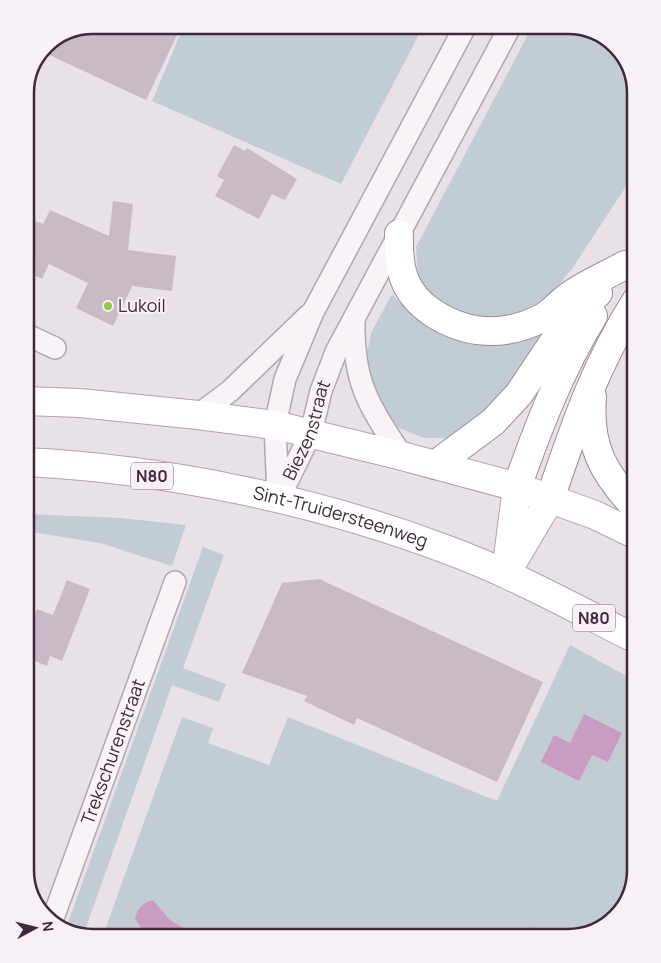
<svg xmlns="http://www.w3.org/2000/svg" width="661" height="963" viewBox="0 0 661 963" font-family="Manrope,sans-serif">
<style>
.green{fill:#c2cdd3}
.water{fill:#c99cc3}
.building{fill:#c9bbc6}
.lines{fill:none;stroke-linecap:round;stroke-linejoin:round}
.street-casing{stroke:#b3a6b1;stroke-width:24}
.primary-casing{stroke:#b5a0b1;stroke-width:30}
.highway-casing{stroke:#a0889b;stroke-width:30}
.street{stroke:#f8f3f7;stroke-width:21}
.primary{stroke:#fff;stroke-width:28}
.highway{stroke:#fff;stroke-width:28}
.poi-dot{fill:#8fcd47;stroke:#f7f0f6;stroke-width:2}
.labels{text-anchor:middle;stroke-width:4;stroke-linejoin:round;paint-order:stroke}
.shield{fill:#f7f0f6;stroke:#786573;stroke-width:1}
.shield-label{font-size:16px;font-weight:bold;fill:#41293b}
.poi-label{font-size:18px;fill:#41293b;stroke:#f7f0f6;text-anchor:start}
.street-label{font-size:18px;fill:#41293b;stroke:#f7f0f6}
.rim{fill:none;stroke:#41293b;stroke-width:2.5}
</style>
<rect width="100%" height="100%" fill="#e9e1e8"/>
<g class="green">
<polygon points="184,25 424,25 341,184 152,101"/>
<polygon points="533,25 572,25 602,34 627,59 636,93 636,171 572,269 550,295 517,315 477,318 439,306 418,279 416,247"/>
<polygon points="392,294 414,318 442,334 465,343 498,345 539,334 546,337 495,405 454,438 424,438 399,428 385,413 372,388 365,364 371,333"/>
<polygon points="25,514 121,518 186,525 172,566 100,543 25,531"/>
<polygon points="203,547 224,555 183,668 226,684 219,702 172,685 83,936 65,931"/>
<polygon points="570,645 636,681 636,870 627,904 602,929 568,938 542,938 545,933 531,928 526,938 200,938 169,919 152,900 138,926 146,938 102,938 182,717 213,728 208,743 269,765 288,717 497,801"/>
</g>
<g class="water">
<polygon points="584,714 622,733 608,762 592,755 579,781 541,762 554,735 570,743"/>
<path d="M153,900L169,919L200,938H146L135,918C138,908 142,903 153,900Z"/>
<polygon points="531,927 545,932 542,938 526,938"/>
</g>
<g class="building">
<polygon points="93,25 129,25 178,33 146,100 43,52 48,42"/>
<polygon points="234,145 245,151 247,148 297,179 285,200 272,194 259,219 215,196 224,180 217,176"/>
<polygon points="113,201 133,204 128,250 176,256 172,291 132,286 113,326 76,308 88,283 49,264 42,279 25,271 25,233 32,220 43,224 50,210 109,236"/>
<polygon points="319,579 543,682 497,782 357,718 354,725 304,701 307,696 242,673 282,583"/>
<polygon points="67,580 90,589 62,661 50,656 47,666 25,657 32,636 28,634 37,609 53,615"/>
</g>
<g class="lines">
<g class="street-casing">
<g id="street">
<path d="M354,321C353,384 369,405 402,456"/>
<polyline points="25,334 55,348"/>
<polyline points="198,415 230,391 309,315"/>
<polyline points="278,497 275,425 285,379 313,312 466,25"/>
<path id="s1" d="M278,500L311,433L321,391L336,352L511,25"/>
<path id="s2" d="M52,921L175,582"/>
</g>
</g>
<g class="primary-casing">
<g id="primary">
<polyline points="25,401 80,403 198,415 275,425 402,456 517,487 595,515 636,535"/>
<path id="s3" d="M25,462C166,469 316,500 448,550C513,574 574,608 636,639"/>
<polyline points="512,563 550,499"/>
<polyline points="506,573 517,487"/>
</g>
</g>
<g class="highway-casing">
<g id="highway">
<path d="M399,234C398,269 403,293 433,313C467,335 505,337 542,318C553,312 561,301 572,294C588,283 607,275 625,265"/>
<path d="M592,397C588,446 603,473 636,508"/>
<polyline points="435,465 493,422 519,394 565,325 598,293"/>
<path d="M517,487C538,428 560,370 593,316"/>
<path d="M550,499C574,428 595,365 636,301"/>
</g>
</g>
<use href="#street" class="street"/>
<use href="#primary" class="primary"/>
<use href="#highway" class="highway"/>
</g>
<circle class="poi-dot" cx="108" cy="306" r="5"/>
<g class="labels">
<g class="shield">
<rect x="131" y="462.5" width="42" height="27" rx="4"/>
<rect x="573" y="604.5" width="42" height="27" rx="4"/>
</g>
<g class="shield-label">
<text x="152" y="482">N80</text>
<text x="594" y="624">N80</text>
</g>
<g class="poi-label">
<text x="118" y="312">Lukoil</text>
</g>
<g class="street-label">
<text dy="6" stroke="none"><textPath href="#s1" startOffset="76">Biezenstraat</textPath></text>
<text dy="6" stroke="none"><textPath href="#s3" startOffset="321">Sint-Truidersteenweg</textPath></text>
<text dy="6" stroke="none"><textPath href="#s2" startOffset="180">Trekschurenstraat</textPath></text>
</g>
</g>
<path d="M0 0H661V963H0ZM93 34H568A59 59 0 0 1 627 93V870A59 59 0 0 1 568 929H93A59 59 0 0 1 34 870V93A59 59 0 0 1 93 34Z" fill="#f7f0f6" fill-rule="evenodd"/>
<path class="rim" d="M93 34H568A59 59 0 0 1 627 93V870A59 59 0 0 1 568 929H93A59 59 0 0 1 34 870V93A59 59 0 0 1 93 34Z"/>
<g transform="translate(35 928) rotate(83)" stroke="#f7f0f6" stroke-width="4" paint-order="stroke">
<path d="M0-4L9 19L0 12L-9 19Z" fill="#41293b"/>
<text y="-8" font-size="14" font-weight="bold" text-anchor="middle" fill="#41293b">N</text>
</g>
</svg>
